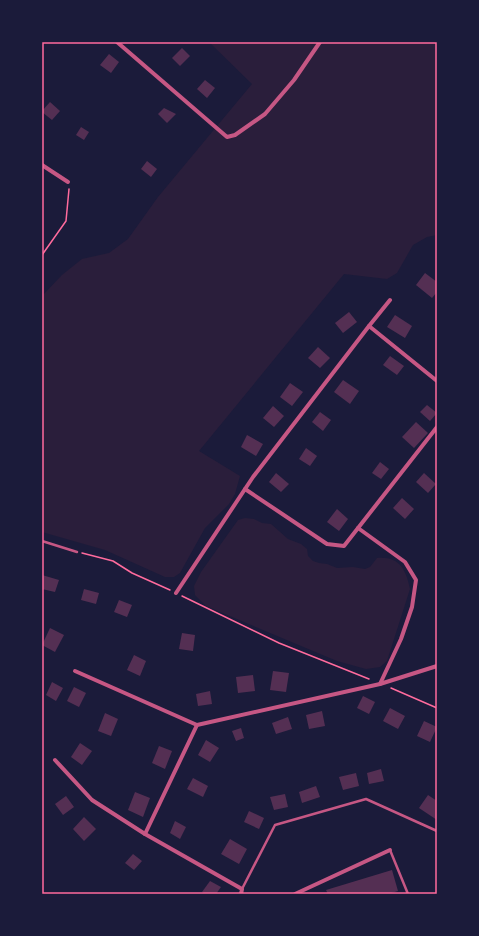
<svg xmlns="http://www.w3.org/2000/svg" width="479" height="936" viewBox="0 0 479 936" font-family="Roboto,sans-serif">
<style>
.green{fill:#2a1e3b}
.building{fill:#542f53}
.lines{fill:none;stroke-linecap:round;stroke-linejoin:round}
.path{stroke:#ff6b9d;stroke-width:1.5}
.service{stroke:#c65784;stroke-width:2.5}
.minor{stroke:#c65784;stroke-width:4}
.neatline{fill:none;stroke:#ff6b9d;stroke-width:1.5}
</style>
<rect width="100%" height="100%" fill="#1b1b3a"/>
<g class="green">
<polygon points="209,42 437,42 437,235 427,237 413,245 397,273 387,279 344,274 199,451 240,476 235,494 229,504 205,528 180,573 174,577 165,577 105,550 42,532 42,296 62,275 82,259 109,253 128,239 158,197 252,84"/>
<path d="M245,518L254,519L262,523L271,524L288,539L301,544L307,549L308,556L313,561L319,563L327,564L337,568L353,567L365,569L370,567L377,558C399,556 406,569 410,589L387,661L380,667L366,669L337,661L206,606L195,595L194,586L201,572L238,520Z"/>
</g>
<g class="building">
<polygon points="182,48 190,56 180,66 172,58"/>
<polygon points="109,54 119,62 111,73 100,65"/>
<polygon points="205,80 215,88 207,98 197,89"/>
<polygon points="50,102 60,111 52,120 42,112 42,111"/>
<polygon points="164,108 176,114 167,123 158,114"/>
<polygon points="81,127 89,132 84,140 76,135"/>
<polygon points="147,161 157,169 151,177 141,169"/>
<polygon points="425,273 437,282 437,292 432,298 416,285"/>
<polygon points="349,312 357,322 343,333 335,323"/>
<polygon points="395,315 412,326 405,338 387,327"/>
<polygon points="318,347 330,358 320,368 308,358"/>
<polygon points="390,356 404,366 397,375 383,365"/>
<polygon points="343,380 359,391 350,404 334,392"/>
<polygon points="290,383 303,392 292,406 280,397"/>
<polygon points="427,405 437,413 430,421 420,412"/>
<polygon points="273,406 284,416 274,427 263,418"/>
<polygon points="320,412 331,420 323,431 312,422"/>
<polygon points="416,422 428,433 414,448 402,437"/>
<polygon points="247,435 263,444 256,456 241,447"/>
<polygon points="306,448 317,456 310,466 299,459"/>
<polygon points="380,462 389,469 381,479 372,473"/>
<polygon points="276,473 289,484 281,492 269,482"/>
<polygon points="424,473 436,484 428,493 416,482"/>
<polygon points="402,498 414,509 405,519 393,508"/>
<polygon points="337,509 348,519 339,531 327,522"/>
<polygon points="42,575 59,580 55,592 42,589"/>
<polygon points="84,589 99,593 96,604 81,600"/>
<polygon points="119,600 132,605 127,617 114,612"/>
<polygon points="50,628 64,635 55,652 42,645"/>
<polygon points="182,633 195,635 193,651 179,649"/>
<polygon points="134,655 146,661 140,676 127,670"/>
<polygon points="273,671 289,673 286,692 270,690"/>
<polygon points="253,675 255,691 238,693 236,677"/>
<polygon points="52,682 63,688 56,701 46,695"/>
<polygon points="74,687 86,693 79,707 67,701"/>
<polygon points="210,691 212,704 198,706 196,694"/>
<polygon points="363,696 375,702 369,714 357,708"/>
<polygon points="390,708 405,716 398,729 383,721"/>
<polygon points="322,711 325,726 309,729 306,715"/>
<polygon points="105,713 118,719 111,736 98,731"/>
<polygon points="288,717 292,729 276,734 272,723"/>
<polygon points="424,721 437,727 430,742 417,736"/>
<polygon points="241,728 244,738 236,741 232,731"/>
<polygon points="206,740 219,748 210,762 198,755"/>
<polygon points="80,743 92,751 82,765 71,757"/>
<polygon points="159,746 172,751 165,769 152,763"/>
<polygon points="381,769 384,781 369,784 367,773"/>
<polygon points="356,773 359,786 343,790 339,777"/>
<polygon points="193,778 208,786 203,797 187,789"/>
<polygon points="316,786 320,797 302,803 299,792"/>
<polygon points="135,792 150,798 143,817 128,810"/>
<polygon points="285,794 288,807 274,810 270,797"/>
<polygon points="428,795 437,801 437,820 419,808"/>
<polygon points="66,796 74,807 63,815 55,804"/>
<polygon points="249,811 264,818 259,829 244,822"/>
<polygon points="84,817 96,829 84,841 73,829"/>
<polygon points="175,821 186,827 180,839 170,833"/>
<polygon points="230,839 247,849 239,864 221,854"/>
<polygon points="133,854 142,861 134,870 125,863"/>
<polygon points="392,870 398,891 388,894 328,894 326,890"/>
<polygon points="210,881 221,887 216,894 206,894 202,892"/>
</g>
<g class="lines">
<g class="path">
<polyline points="42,255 66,221 69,189"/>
<polyline points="82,553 113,561 132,573 170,590"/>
<polyline points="182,596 279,643 369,679"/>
<polyline points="391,688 437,708"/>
</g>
<g class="service">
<polyline points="42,541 77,552"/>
<polyline points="390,850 408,894"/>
<polyline points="242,889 275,825 366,799 437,831"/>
</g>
<g class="minor">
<polyline points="117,42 227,137 235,135 265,114 294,80 320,42"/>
<polyline points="42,165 68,182"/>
<polyline points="369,326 437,381"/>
<polyline points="245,489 327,544 344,546 437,427"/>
<polyline points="358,528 405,562 416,580 412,607 401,639 380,684"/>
<polyline points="176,593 253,477 369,326 390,300"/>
<polyline points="75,671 197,725"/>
<polyline points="55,760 92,800 145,834 242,889 241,894"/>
<polyline points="145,834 197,725 380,684 437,666"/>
<polyline points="295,894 390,850"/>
</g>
</g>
<rect width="479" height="936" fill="none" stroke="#1b1b3a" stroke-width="86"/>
<rect x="43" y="43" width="393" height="850" class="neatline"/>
</svg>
